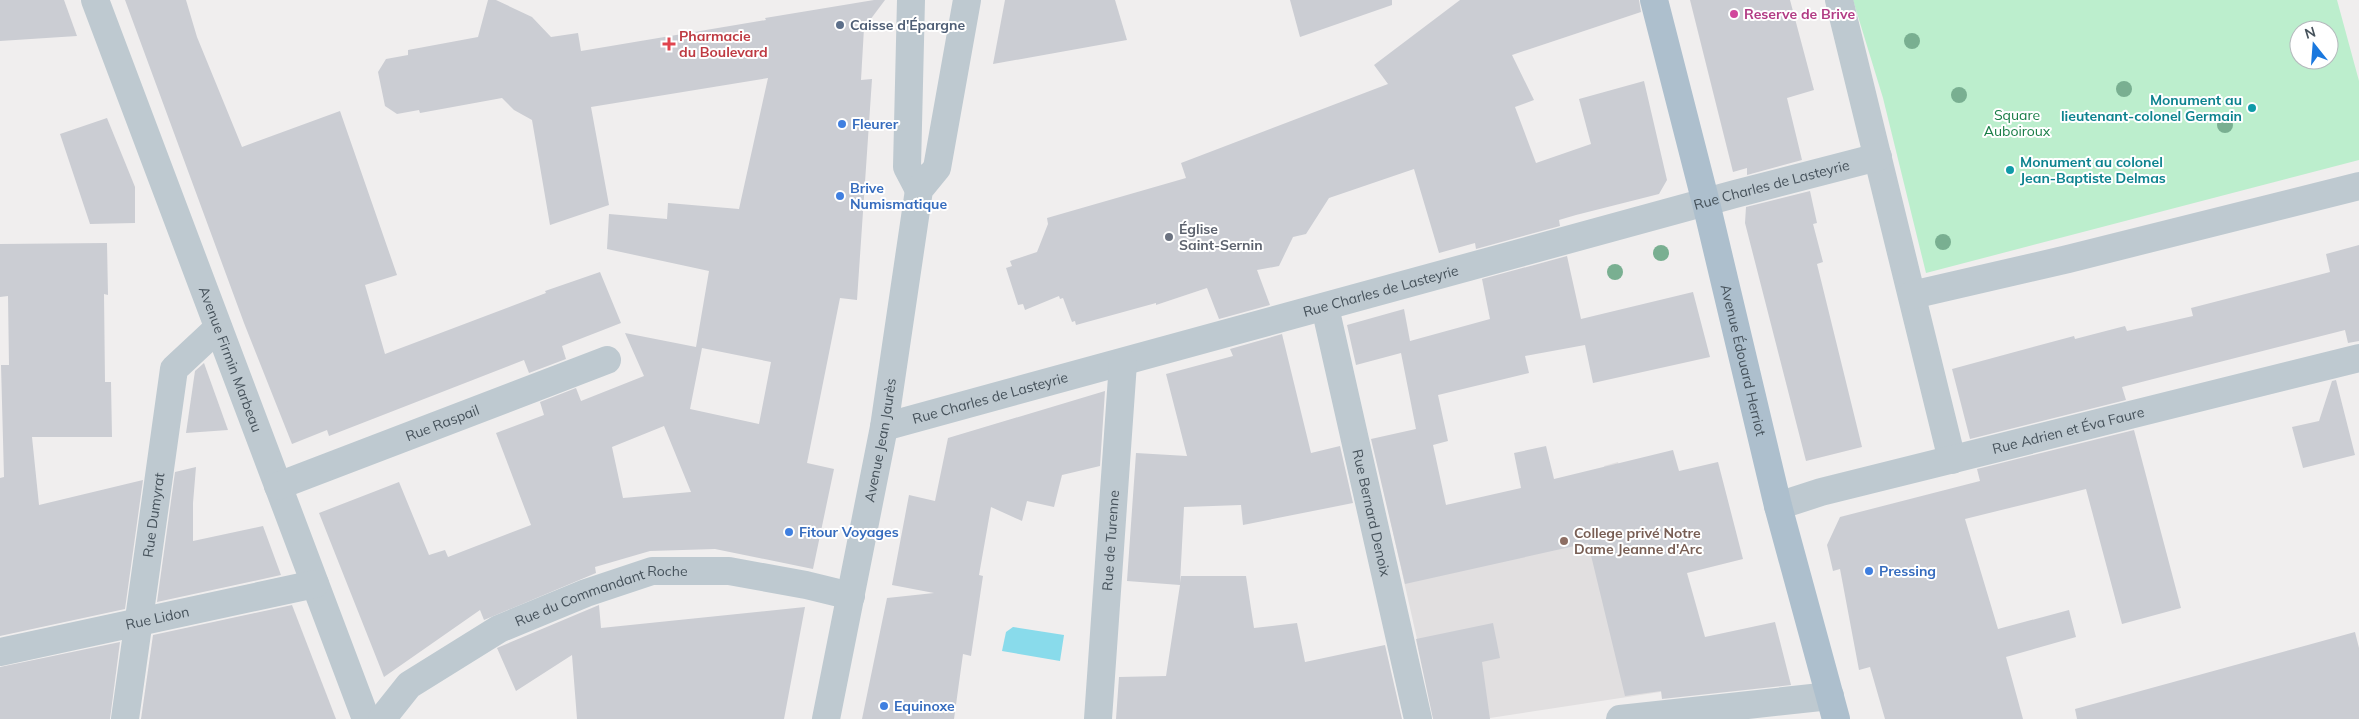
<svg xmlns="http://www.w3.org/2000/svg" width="2359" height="719" viewBox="0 0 2359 719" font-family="Mulish,sans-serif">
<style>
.education{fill:#e1dfe0}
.green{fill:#bceecd;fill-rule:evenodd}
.water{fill:#89dbeb}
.building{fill:#cbcdd3;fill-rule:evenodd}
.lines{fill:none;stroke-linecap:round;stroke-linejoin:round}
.minor{stroke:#bec9d0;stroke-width:28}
.major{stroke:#adbfcd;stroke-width:28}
.tree{fill:#79af91}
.hotel-dot{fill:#d1479c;stroke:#fff;stroke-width:2}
.service-dot{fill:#5c6f8a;stroke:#fff;stroke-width:2}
.health-dot{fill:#e0444e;stroke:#fff;stroke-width:2}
.culture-dot{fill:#0f9aa8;stroke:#fff;stroke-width:2}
.shop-dot{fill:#3f7fe0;stroke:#fff;stroke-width:2}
.worship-dot{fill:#6b7280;stroke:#fff;stroke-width:2}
.education-dot{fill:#8d6e63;stroke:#fff;stroke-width:2}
.labels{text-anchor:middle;stroke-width:4;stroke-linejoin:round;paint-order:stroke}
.hotel-label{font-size:14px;font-weight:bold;fill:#b23c85;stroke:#fff;text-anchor:start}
.service-label{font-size:14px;font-weight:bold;fill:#4e5e75;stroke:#fff;text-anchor:start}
.health-label{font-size:14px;font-weight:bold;fill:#be3a42;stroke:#fff;text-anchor:start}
.culture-label{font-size:14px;font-weight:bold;fill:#0d838f;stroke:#fff;text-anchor:end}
.park-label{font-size:14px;fill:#177c45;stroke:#fff}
.shop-label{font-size:14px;font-weight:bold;fill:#366cbe;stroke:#fff;text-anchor:start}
.street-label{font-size:14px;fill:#46525b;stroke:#fff}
.worship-label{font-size:14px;font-weight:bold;fill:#5b616d;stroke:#fff;text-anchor:start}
.education-label{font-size:14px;font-weight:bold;fill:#785e54;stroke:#fff;text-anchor:start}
</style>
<rect width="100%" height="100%" fill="#f0eeee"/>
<polygon class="education" points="1372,439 1446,505 1609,486 1604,466 1618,462 1673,690 1490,718 1435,719"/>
<path class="green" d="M1853,0H2337L2359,81V160L1926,273L1883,98ZM2299,30H2329V60H2299Z"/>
<polygon class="water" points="1013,627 1064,635 1060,661 1002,651 1006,632"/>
<g class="building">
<polygon points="0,0 64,0 77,36 0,41"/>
<polygon points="125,0 186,0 197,37 242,147 340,111 397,275 365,285 385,354 546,293 545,291 600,272 621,323 562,346 566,359 529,373 524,360 329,436 327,430 292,444 244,323"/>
<path d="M488,0H496L532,17L551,37L578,33L581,51L766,20L765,18L874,0H885L864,28L861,80L872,79L857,300L840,298L807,463L834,469L813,569L715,549L650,551L595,567L596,573L484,620L480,610L384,677L319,513L399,482L429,555L445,550L448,557L531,525L496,433L544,415L540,402L576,388L581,401L644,376L625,333L696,347L709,271L607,249L609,214L667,219L668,203L739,209L768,78L591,107L609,205L550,225L532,120L514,110L502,98L420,113L419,110L397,114L385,106L378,72L386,59L408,55V50L478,37ZM702,348L771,362L759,424L690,409ZM664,426L691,492L623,498L612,447Z"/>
<polygon points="1005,0 1115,0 1127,40 993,64"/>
<polygon points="1290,0 1392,0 1392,5 1300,37"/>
<polygon points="1460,0 1639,0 1641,12 1512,55 1534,100 1515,107 1536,163 1591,144 1579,99 1644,81 1667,180 1659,194 1576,215 1559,220 1560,226 1476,249 1475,243 1439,253 1414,169 1329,198 1306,234 1293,237 1279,266 1257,270 1270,305 1219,319 1207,288 1156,305 1156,303 1076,325 1075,321 1072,322 1063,298 1060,299 1059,296 1025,310 1023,304 1018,305 1006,268 1012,266 1010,261 1037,252 1048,224 1047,218 1186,178 1181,163 1388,84 1374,65"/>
<polygon points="1690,0 1790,0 1814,90 1787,98 1802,160 1747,175 1747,168 1733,172"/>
<polygon points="107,118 135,187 135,223 90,224 60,134"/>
<polygon points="1810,191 1817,223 1813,224 1823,262 1817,264 1862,447 1806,461 1745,223 1746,207"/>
<polygon points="107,243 108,295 104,294 105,382 111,382 112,437 32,437 39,505 143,480 125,609 0,636 0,478 4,477 1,365 9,365 8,296 0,297 0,244"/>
<polygon points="2359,245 2359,341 2348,343 2345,330 2122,387 2126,400 1970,439 1952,369 2074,336 2075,339 2125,326 2127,331 2193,316 2191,308 2330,272 2326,254"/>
<polygon points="1567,256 1581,319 1693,292 1710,357 1593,383 1585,345 1525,356 1529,373 1438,395 1448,441 1433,445 1446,505 1521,488 1514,453 1546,446 1554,479 1673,450 1679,471 1718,462 1743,559 1687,573 1705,637 1775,622 1791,685 1662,699 1661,691 1625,696 1588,543 1405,584 1371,439 1416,429 1401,353 1356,365 1347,325 1404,309 1410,341 1490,319 1482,279"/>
<polygon points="1282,334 1311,453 1340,446 1353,503 1243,525 1241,505 1184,507 1180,583 1181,576 1246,576 1254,628 1297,623 1305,662 1385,645 1402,719 1116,719 1119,677 1166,676 1180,585 1127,581 1136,453 1187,456 1166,374 1233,356 1230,349"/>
<polygon points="204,363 228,430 186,433 195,371"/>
<polygon points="2336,380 2355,455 2303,468 2292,427 2319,421 2332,381"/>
<polygon points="1105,391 1100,466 1062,475 1054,507 1027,501 1022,521 991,507 979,575 983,576 971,656 963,654 954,719 862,719 887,598 934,593 892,585 909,495 935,501 948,438"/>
<polygon points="2134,430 2181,608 2122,624 2086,489 1965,519 1998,629 2069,610 2076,637 2006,657 2023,719 1885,719 1870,667 1859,670 1840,569 1833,571 1827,545 1840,517 1980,481 1977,469"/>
<polygon points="196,467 193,503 193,541 263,526 281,575 157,602 175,472"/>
<polygon points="292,605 336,719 141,719 153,635"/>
<polygon points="599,605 601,628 805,607 784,719 577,719 572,655 516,691 497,648"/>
<polygon points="1493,623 1500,658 1482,662 1490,719 1433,719 1416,639"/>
<polygon points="2355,632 2359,648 2359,719 2077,719 2075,709"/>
<polygon points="120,642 110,719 0,719 0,667"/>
</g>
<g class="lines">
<g class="minor">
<path id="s1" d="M95,0L366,719"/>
<polyline points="911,0 907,167 919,190"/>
<polyline points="1839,0 1952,460"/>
<polyline points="1912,295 2068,259 2359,186"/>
<path id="s2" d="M1325,307L1418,719"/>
<path id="s3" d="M884,427L1735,194L1878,157"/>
<path id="s4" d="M278,486L607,360"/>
<path id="s5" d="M1778,506L1821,492L2359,358"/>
<path id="s6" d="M0,652L315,584"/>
<path id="s7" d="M125,719L174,369L218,328"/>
<path id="s8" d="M382,719L409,685L499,629L586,593L652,571H729L806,585L851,596"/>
<path id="s9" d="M826,719L884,427L919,190L937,168L967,0"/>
<path id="s10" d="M1098,719L1123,363"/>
<polyline points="1620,719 1830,696"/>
</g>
<path class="major" id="s11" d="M1654,0L1706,203L1778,506L1836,719"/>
</g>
<g class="tree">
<circle cx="1912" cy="41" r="8"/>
<circle cx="2124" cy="89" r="8"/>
<circle cx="1959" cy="95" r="8"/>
<circle cx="2225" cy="125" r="8"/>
<circle cx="1943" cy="242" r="8"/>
<circle cx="1661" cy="253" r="8"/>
<circle cx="1615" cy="272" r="8"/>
</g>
<circle class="hotel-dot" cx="1734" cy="14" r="5"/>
<circle class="service-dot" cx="840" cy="25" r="5"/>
<path class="health-dot" d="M666.5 36.5h5v5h5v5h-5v5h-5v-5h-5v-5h5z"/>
<g class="culture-dot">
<circle cx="2252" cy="108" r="5"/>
<circle cx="2010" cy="170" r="5"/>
</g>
<g class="shop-dot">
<circle cx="842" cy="124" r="5"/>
<circle cx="840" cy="196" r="5"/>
<circle cx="789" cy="532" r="5"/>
<circle cx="1869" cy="571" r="5"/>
<circle cx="884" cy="706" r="5"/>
</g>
<circle class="worship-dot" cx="1169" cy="237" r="5"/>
<circle class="education-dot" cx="1564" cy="541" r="5"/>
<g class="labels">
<g class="hotel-label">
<text x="1744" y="19">Reserve de Brive</text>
</g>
<g class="service-label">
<text x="850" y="30">Caisse d'Épargne</text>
</g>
<g class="health-label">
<text x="679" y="41">Pharmacie<tspan x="679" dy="16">du Boulevard</tspan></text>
</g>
<g class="culture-label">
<text x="2242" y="105">Monument au<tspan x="2242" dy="16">lieutenant-colonel Germain</tspan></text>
<text x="2020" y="167" text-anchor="start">Monument au colonel<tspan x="2020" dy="16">Jean-Baptiste Delmas</tspan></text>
</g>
<g class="park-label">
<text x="2017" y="120">Square<tspan x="2017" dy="16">Auboiroux</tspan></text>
</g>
<g class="shop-label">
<text x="852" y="129">Fleurer</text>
<text x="850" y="193">Brive<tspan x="850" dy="16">Numismatique</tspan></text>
<text x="799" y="537">Fitour Voyages</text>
<text x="1879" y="576">Pressing</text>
<text x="894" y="711">Equinoxe</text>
</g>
<g class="street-label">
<text dy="5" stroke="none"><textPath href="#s3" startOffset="920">Rue Charles de Lasteyrie</textPath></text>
<text dy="5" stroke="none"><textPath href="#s3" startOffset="515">Rue Charles de Lasteyrie</textPath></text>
<text dy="5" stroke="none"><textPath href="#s1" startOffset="384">Avenue Firmin Marbeau</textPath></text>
<text dy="5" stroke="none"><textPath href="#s11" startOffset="371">Avenue Édouard Herriot</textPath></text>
<text dy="5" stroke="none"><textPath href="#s3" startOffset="110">Rue Charles de Lasteyrie</textPath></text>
<text dy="5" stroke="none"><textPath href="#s4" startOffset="176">Rue Raspail</textPath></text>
<text dy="5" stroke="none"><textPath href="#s5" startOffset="300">Rue Adrien et Éva Faure</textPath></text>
<text dy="5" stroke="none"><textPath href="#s9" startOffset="284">Avenue Jean Jaurès</textPath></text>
<text dy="5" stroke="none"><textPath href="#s2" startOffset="211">Rue Bernard Denoix</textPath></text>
<text dy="5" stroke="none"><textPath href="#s7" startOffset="206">Rue Dumyrat</textPath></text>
<text dy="5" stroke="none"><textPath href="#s10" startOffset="179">Rue de Turenne</textPath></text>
<text dy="5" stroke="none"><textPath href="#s8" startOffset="258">Rue du Commandant Roche</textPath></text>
<text dy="5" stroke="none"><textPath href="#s6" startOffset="161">Rue Lidon</textPath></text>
</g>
<g class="worship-label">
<text x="1179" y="234">Église<tspan x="1179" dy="16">Saint-Sernin</tspan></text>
</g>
<g class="education-label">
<text x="1574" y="538">College privé Notre<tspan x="1574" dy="16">Dame Jeanne d'Arc</tspan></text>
</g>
</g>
<g transform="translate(2314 45) rotate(343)"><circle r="24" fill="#ffffff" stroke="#b5babd"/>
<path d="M0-4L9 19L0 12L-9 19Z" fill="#1a78de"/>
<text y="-8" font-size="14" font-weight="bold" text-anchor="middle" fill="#46525b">N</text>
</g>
</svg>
